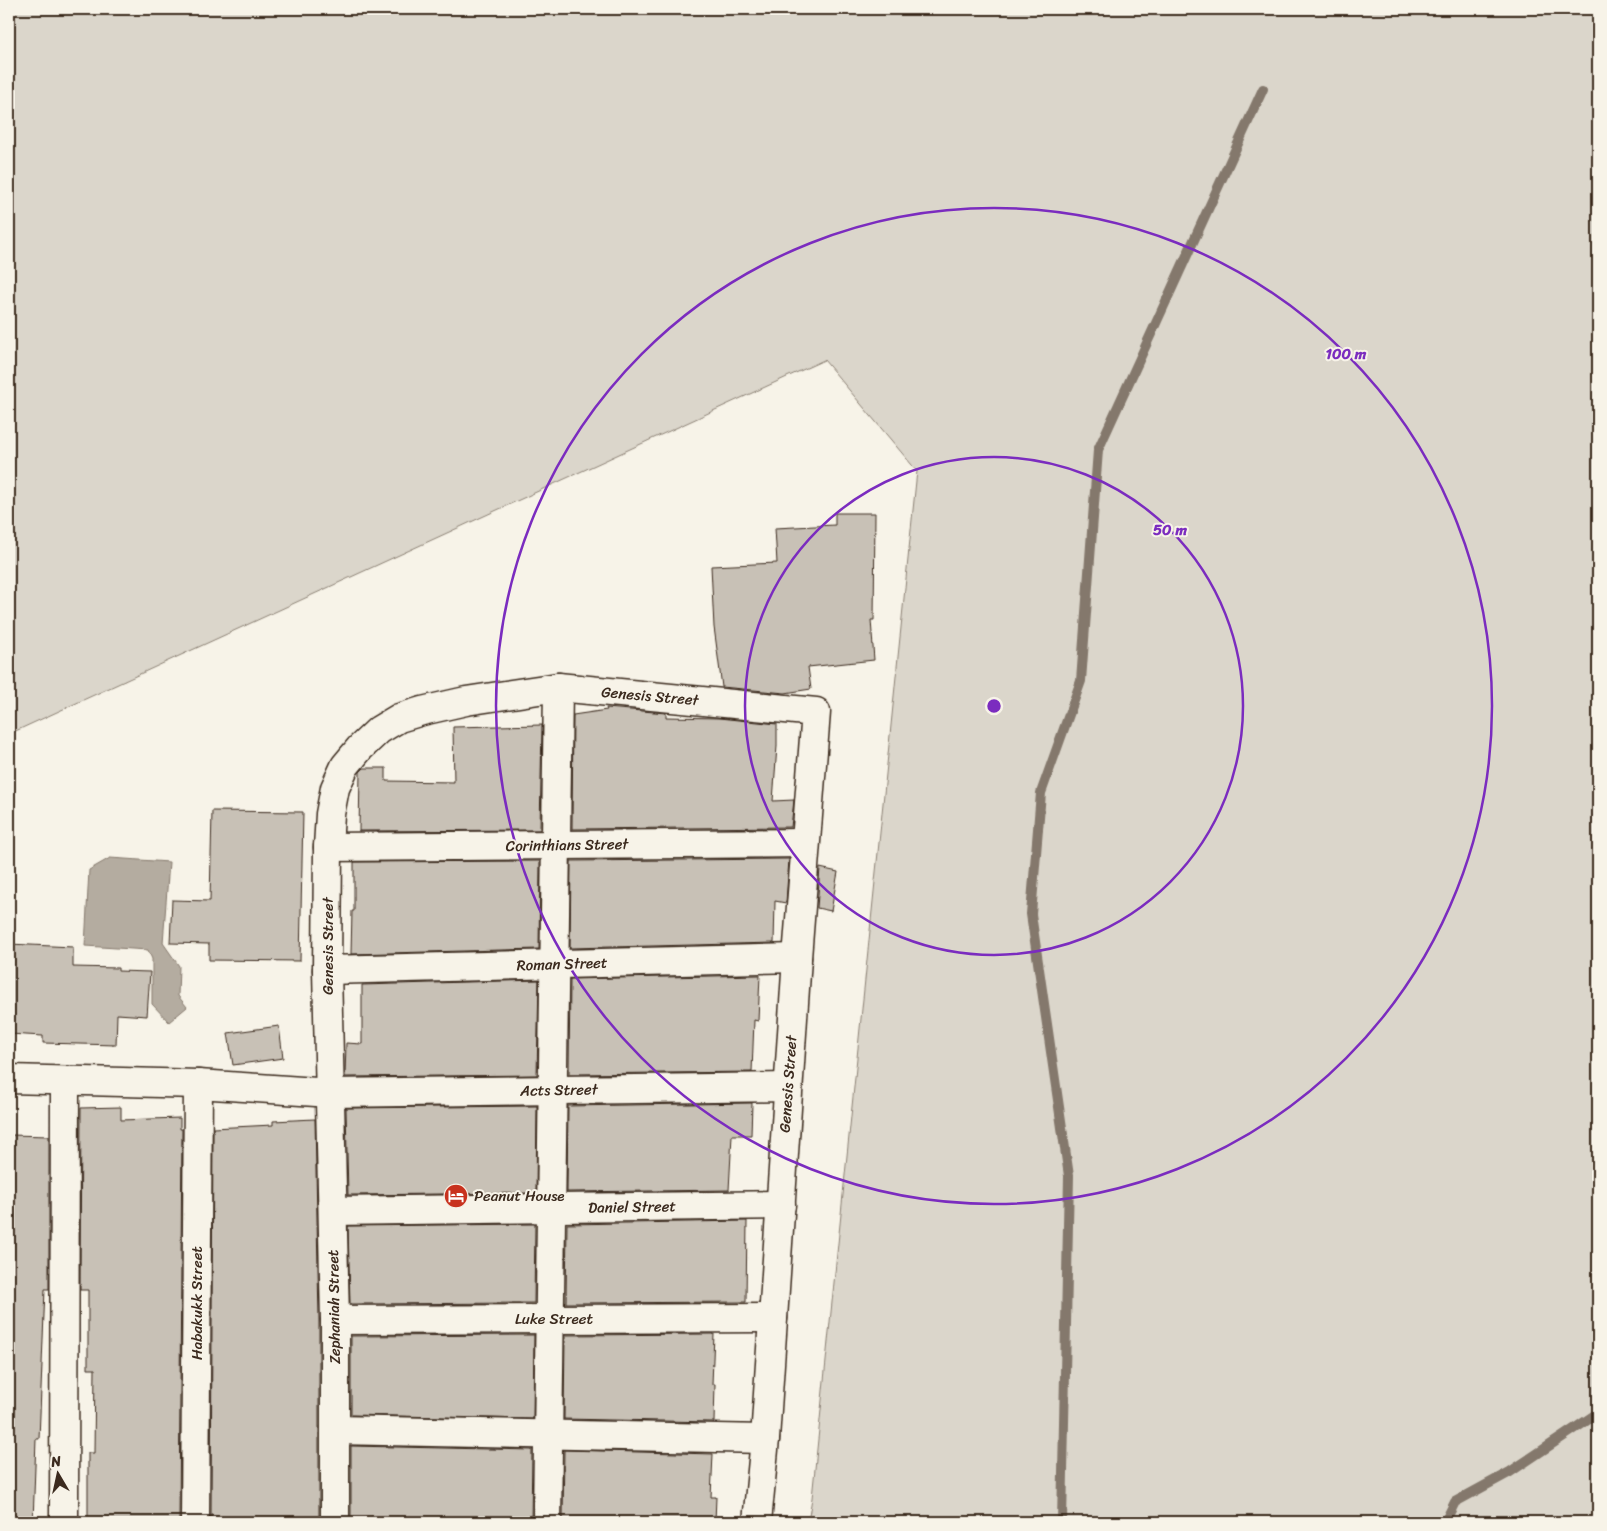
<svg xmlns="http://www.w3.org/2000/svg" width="1607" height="1531" viewBox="0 0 1607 1531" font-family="Sriracha,sans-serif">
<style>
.green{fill:#dbd6cb;stroke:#8b8074}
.water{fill:#b4aca0;stroke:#84786c}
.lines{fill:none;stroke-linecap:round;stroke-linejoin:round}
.stream{stroke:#84786c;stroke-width:10}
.building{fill:#c8c1b6;stroke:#3b2a1e}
.minor-casing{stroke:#3b2a1e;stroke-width:31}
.minor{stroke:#f7f3e8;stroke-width:28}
.ring{fill:none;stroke:#7b2cbf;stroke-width:2.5}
.labels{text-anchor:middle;stroke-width:4;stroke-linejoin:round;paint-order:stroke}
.street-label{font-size:15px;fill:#3b2a1e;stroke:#f7f3e8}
.poi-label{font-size:15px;fill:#3b2a1e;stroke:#f7f3e8;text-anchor:start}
.centre{fill:#7b2cbf;stroke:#f7f3e8;stroke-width:2.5}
.ring-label{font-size:15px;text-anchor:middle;font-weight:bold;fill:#7b2cbf;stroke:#f7f3e8;stroke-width:4;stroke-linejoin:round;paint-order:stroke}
</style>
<rect width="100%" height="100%" fill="#f7f3e8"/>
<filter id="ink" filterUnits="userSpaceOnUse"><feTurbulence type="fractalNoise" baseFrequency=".02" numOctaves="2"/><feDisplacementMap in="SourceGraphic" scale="10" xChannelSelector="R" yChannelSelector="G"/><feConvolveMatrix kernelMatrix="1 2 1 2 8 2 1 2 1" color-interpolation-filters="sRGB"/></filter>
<g filter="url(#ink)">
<polygon class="green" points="9,9 1598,9 1598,1522 808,1522 812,1498 917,471 824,360 9,734"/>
<polygon class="water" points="110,858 169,862 163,943 179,966 178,996 187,1007 169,1022 152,1004 152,959 148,950 85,946 89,870"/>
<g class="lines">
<g class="stream">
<polyline points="1062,1522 1069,1176 1031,914 1041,793 1081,681 1098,450 1263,89"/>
<polyline points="1445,1522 1455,1502 1510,1472 1598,1413"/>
</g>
</g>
<g class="building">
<polygon points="835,513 875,513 874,620 871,620 874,660 808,667 811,689 785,693 722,687 714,627 711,566 777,563 775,528 835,525"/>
<polygon points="606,708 666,713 666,717 719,718 777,724 777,746 773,801 794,800 791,827 572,829 573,715 607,710"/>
<polygon points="542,725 540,830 359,831 360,772 364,768 386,768 386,781 454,782 453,727"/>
<polygon points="212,811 303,812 300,961 209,960 209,944 170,943 172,900 210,901"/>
<polygon points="789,859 786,903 775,901 774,943 570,948 571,861"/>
<polygon points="540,861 539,949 351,954 352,911 354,911 354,862"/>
<polygon points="820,868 838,872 831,911 817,908"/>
<polygon points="9,944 73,947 73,967 118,968 118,971 150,972 147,1016 117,1014 116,1045 43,1043 43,1036 9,1034"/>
<polygon points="760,975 758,1021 754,1020 752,1072 569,1074 570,979"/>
<polygon points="539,980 537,1075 345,1077 346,1043 362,1044 362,985"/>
<polygon points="279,1026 283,1058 233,1065 228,1033"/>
<polygon points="752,1103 751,1135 732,1135 729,1190 567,1192 568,1106"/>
<polygon points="537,1106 536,1193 348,1195 346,1108"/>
<polygon points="121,1107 121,1120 180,1118 180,1129 182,1129 179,1522 88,1522 88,1453 94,1453 95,1369 88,1369 88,1290 80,1290 81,1108"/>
<polygon points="315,1119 319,1320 319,1518 261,1521 261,1522 211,1522 213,1128 273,1125 273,1121"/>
<polygon points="10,1135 49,1136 49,1289 45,1289 39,1439 36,1439 33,1522 9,1522 9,1240 10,1177 9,1177"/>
<polygon points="747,1221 746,1302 566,1303 567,1224"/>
<polygon points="535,1224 534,1303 350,1304 348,1226"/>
<polygon points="714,1334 712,1384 715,1384 714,1422 564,1419 565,1335"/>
<polygon points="534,1335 533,1419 351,1415 351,1336"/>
<polygon points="351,1446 532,1450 531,1522 351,1522"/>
<polygon points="564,1450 713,1454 711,1497 716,1497 715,1522 563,1522"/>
</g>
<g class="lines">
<g class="minor-casing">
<g id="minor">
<polyline points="328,847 805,843"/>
<polyline points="327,970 797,958"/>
<polyline points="9,1079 198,1084 331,1093 788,1087"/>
<polyline points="333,1211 781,1205"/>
<polyline points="335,1320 773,1318"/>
<polyline points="335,1430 765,1439"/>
<polyline points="64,1522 65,1081"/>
<polyline points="195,1522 198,1084"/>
<polyline points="335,1522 335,1320 327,970 328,847 330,814 335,788 345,766 360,748 379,730 399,718 422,711 466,701 558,687 816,712 797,958 765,1439 757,1522"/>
<polyline points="547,1522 558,687"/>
</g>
</g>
<use href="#minor" class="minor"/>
</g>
</g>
<g class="ring">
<circle cx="994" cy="706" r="249"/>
<circle cx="994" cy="706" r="498"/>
</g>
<defs>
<g id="hotel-disc" transform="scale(1.25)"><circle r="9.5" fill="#c8321e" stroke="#f7f3e8"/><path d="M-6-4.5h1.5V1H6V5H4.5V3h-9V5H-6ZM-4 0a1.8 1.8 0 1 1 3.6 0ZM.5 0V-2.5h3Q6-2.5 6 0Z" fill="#fff"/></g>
</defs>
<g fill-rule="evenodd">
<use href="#hotel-disc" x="456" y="1196"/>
</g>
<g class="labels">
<g class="street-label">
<text transform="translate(650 696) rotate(5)" y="5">Genesis Street</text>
<text transform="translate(567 845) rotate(-1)" y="5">Corinthians Street</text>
<text transform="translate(328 946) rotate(-90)" y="5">Genesis Street</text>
<text transform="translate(562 964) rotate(-2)" y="5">Roman Street</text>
<text transform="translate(788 1084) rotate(-86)" y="5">Genesis Street</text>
<text transform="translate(559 1090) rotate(-1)" y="5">Acts Street</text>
<text transform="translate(632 1207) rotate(-1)" y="5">Daniel Street</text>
<text transform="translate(197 1303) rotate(-90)" y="5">Habakukk Street</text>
<text transform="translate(334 1307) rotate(-91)" y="5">Zephaniah Street</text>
<text x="554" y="1324">Luke Street</text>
</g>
<g class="poi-label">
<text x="474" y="1201">Peanut House</text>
</g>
</g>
<circle cx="994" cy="706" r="8" class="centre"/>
<g class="ring-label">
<text x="1346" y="359">100 m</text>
<text x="1170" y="535">50 m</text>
</g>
<rect width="1607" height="1531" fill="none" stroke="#f7f3e8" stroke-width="30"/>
<rect x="15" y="15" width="1577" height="1501" fill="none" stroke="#3b2a1e" stroke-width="2" filter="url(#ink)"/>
<g transform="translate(58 1474) rotate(351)" stroke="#f7f3e8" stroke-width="4" paint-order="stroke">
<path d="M0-4L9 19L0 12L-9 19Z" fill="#3b2a1e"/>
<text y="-8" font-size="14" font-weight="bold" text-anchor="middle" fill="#3b2a1e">N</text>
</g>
</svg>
